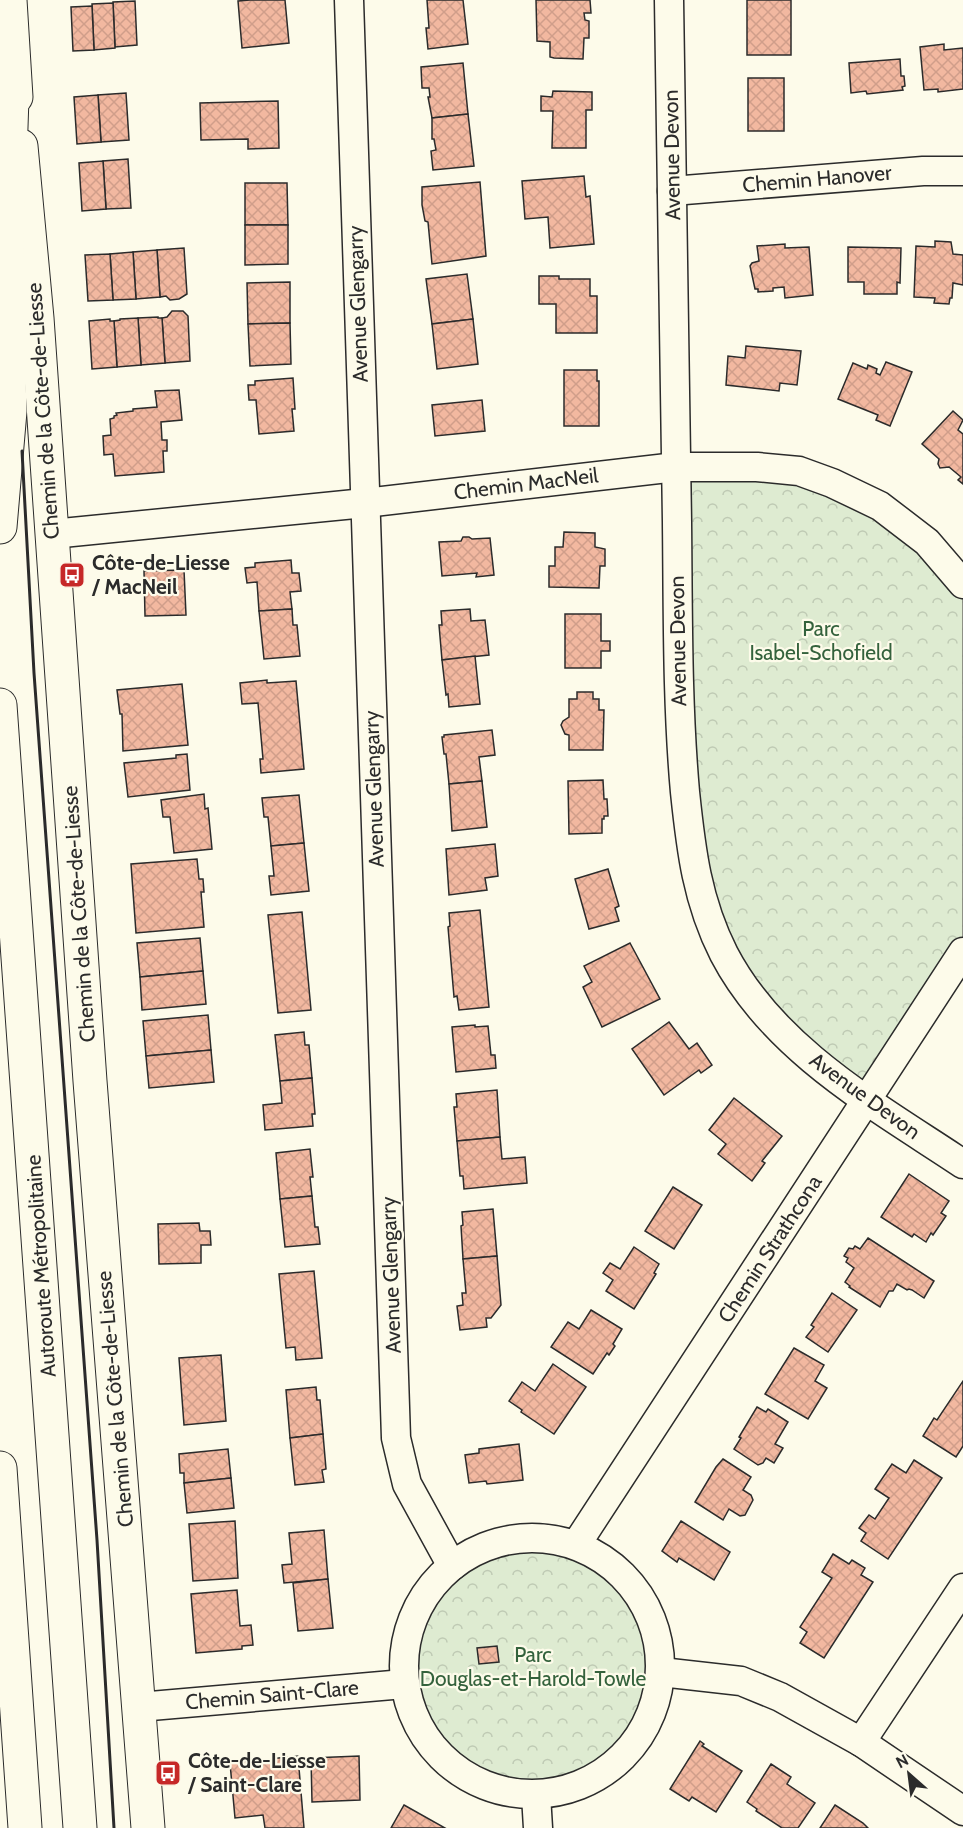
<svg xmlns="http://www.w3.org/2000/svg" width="963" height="1828" viewBox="0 0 963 1828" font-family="Cabin,sans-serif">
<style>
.park{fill:url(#park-crowns);stroke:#74746e;stroke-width:1.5}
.building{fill:url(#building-cross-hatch);stroke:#2b2b2b;stroke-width:1.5}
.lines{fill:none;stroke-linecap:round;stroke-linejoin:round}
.minor-casing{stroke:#2b2b2b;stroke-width:31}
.major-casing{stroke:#2b2b2b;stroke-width:35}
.highway-casing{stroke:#2b2b2b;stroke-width:35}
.minor{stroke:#fdfbea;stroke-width:28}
.major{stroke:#fdfbea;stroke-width:33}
.highway{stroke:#fdfbea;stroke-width:33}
.wall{stroke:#2b2b2b;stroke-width:3}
.labels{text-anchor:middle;stroke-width:4.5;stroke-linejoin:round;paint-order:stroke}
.street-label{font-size:21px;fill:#2b2b2b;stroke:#fdfbea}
.poi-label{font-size:21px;font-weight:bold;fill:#2b2b2b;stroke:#fdfbea;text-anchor:start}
.park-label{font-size:21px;fill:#34623c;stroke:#fdfbea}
</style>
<defs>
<pattern id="park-crowns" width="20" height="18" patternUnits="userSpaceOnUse" patternTransform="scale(1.5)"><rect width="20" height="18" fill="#deebd1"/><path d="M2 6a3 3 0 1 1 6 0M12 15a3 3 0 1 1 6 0" fill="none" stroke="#bfcab4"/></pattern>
<pattern id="building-cross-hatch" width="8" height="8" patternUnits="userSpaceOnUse" patternTransform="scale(1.5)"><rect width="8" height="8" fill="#f2b8a0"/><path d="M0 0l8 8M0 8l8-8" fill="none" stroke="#d09e8a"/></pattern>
</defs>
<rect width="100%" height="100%" fill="#fdfbea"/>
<g class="park">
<polygon points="676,467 832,483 963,584 963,952 867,1100 790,1041 702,902"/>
<circle cx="532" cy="1666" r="128"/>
</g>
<g class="building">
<polygon points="250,0 285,0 289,43 242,48 238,1"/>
<polygon points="427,0 463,0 468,44 428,49 426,28 429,28"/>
<polygon points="536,0 590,0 591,13 584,13 585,20 589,21 589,38 584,38 583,59 554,58 550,57 550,42 537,41"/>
<rect x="747" y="0" width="44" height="55"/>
<polygon points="135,1 137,45 115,47 113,2"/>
<polygon points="113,3 115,48 94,50 92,4"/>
<polygon points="92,6 94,50 73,51 71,7"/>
<polygon points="944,44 944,50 963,48 963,89 938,92 938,89 924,90 920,47"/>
<polygon points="900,59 901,76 904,76 905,86 902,87 903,90 867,94 866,91 851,93 849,63"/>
<polygon points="463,63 468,114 432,118 428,97 430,97 429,88 422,88 421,67"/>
<rect x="748" y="78" width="36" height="53"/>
<polygon points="553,91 592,92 592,110 586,110 586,148 552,148 553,111 541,111 541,96 552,97"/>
<polygon points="126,93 129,140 101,142 98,95"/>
<polygon points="98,95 101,142 77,144 74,97"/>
<polygon points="278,101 279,148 248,149 248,139 201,140 200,103"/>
<polygon points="468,114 474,166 433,170 431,151 436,150 434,139 432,139 432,118"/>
<polygon points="128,159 131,208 106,209 103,161"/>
<polygon points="103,161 106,209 82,211 79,163"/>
<polygon points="584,176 586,197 590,196 594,244 550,248 548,217 525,219 522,181"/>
<polygon points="480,182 486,256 432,264 428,222 425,221 422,205 422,187"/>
<polygon points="245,183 287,183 288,225 245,225"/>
<polygon points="245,225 288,225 288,264 245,265"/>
<polygon points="935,241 951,242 953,254 963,255 963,285 953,283 952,298 950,298 949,304 934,303 935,298 914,297 916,246 935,247"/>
<polygon points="785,244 785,248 809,247 813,295 785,298 784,287 773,288 773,291 758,292 758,289 755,289 750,266 752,263 759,261 757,246"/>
<polygon points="848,247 901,248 900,283 897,282 897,294 864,294 864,282 848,282"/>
<polygon points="184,248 187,294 179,299 170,300 166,296 160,297 157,250"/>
<polygon points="157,250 160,297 136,299 133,252"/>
<polygon points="133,252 136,299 113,300 110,254"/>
<polygon points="110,254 113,300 88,301 85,255"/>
<polygon points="467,274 473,319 432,324 426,279"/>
<polygon points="539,276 559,276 559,279 590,279 590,296 597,296 597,333 556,333 556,304 539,304"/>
<polygon points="290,282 290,323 248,324 247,283"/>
<polygon points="172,311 183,311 188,316 190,361 165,363 162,318 167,317"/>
<polygon points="158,317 158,318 162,318 165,363 141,365 138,318"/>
<polygon points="138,318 141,365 117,367 114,321 120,320 120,319"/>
<polygon points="110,319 110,321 114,321 117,367 92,369 89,321"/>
<polygon points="473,319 478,364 437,369 432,324"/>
<polygon points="290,323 291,364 250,366 248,324"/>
<polygon points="746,346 801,351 797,385 780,383 779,391 726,385 728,356 745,358"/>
<polygon points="886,362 912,372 890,426 876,420 878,415 838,399 853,363 867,369 868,365 877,369 876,373 880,375"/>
<polygon points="564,370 597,370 597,381 599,381 599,426 564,426"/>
<polygon points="293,378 295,409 292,409 294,431 259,434 256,400 249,400 248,385 255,385 255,381"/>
<polygon points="179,390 182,420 161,422 162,440 167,440 167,451 163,451 164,472 115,476 113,454 104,455 103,436 111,435 110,419 114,418 114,416 117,415 116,413 133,411 133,409 157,407 155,391"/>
<polygon points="482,400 485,431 435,436 432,405"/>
<polygon points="953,411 963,420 958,430 963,434 963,484 958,480 961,477 949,467 940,468 938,464 939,459 922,444"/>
<polygon points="564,532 595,533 595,547 605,549 605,566 600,566 599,588 549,587 549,566 555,566 555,547 563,547"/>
<polygon points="463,537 469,537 472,539 490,538 494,575 476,577 477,573 442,576 439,542 461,541"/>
<polygon points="291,560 292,573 299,573 301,591 290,592 292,609 259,611 257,582 247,583 245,568 255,567 255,563"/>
<polygon points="184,570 186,615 145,616 144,571"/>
<polygon points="292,609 293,625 297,625 300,656 264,659 259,611"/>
<polygon points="470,609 471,621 485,620 489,655 442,660 439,625 442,625 441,611"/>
<polygon points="565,614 601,614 601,641 610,641 610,651 601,651 601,668 565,668"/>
<polygon points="475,656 480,704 449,707 448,694 446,695 442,660"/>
<polygon points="267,680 267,683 296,681 304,769 261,773 260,759 263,759 258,703 242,704 240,683"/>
<polygon points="182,684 188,745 123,751 122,714 120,714 117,690"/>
<polygon points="577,692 593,692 593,699 599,699 599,710 604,710 603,750 569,750 569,735 565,734 561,725 563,721 569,717 569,699 577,699"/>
<polygon points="492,730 495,755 479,757 482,781 449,784 446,754 444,754 442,737 444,737 444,735"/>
<polygon points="187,754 190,790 128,797 124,763 176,758 176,755"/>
<polygon points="603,780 604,799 607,799 608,816 604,816 604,819 602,819 602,833 569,834 568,781"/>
<polygon points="482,781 487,827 452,831 449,784"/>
<polygon points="204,794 205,809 208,808 212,849 174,853 170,817 163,817 161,800"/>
<polygon points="299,795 304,843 271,846 268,817 264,817 262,798"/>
<polygon points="304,843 309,891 271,895 269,876 274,876 271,846"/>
<polygon points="495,844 498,876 485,878 487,890 449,895 446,849"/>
<polygon points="197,859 199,879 203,879 204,892 201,892 204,927 136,933 131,864"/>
<polygon points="608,869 619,906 615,908 619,921 589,929 575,879"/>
<polygon points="480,910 489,1007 459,1010 457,996 454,997 448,927 450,926 449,913"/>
<polygon points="302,912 311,1010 278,1013 268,915"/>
<polygon points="200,938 203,971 140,977 137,943"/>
<polygon points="630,943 660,999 602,1027 583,987 592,982 584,966"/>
<polygon points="203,971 206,1004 142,1010 140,977"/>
<polygon points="208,1015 211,1050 146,1056 143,1021"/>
<polygon points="669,1022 689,1049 697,1043 712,1065 701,1073 699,1070 664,1095 632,1049"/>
<polygon points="475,1025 475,1027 488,1026 491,1055 495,1055 496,1068 456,1072 452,1027"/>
<polygon points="304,1032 305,1045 309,1045 312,1078 280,1081 275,1035"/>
<polygon points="211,1050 214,1082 149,1088 146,1056"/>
<polygon points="312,1078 315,1114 312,1114 313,1126 265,1130 263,1105 282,1103 280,1081"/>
<polygon points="497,1090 500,1137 457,1141 454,1107 457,1107 456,1094"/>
<polygon points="734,1098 782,1136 762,1161 765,1163 752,1181 718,1154 726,1144 709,1130"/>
<polygon points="500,1137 502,1159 525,1157 527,1183 464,1189 463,1176 460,1176 457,1141"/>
<polygon points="310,1149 313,1177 310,1177 312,1196 280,1199 276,1153"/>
<polygon points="909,1174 949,1201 941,1213 946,1216 933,1235 931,1233 926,1242 914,1234 912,1237 881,1217"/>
<polygon points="673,1187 702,1205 674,1249 645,1231"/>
<polygon points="312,1196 315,1227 318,1227 320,1244 285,1247 280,1199"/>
<polygon points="493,1209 497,1256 463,1259 461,1226 463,1225 462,1212"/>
<polygon points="199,1223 200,1231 210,1231 211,1245 201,1245 201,1263 159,1264 158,1224"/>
<polygon points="868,1238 934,1281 924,1298 912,1290 909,1289 907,1290 897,1284 893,1291 889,1291 880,1307 849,1287 850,1286 845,1282 854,1268 846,1262 848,1258 844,1256 849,1248 853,1249 855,1246 860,1249"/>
<polygon points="634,1247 659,1264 654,1273 656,1274 634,1309 606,1291 613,1280 603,1273 610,1263 620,1269"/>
<polygon points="497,1256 501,1305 491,1318 486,1318 487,1327 460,1330 457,1306 463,1305 462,1293 466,1293 463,1259"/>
<polygon points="314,1271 322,1358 296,1360 295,1347 286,1348 279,1274"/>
<polygon points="832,1293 857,1310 828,1352 806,1337 814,1327 811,1325"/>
<polygon points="591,1310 622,1329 613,1344 615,1346 609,1355 607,1353 593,1374 551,1347 568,1322 579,1329"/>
<polygon points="794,1348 824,1365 815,1381 827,1388 808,1419 765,1394"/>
<polygon points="221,1355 226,1421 184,1425 179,1358"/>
<polygon points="553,1364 586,1387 554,1434 521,1412 522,1410 509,1401 522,1382 535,1391"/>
<polygon points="963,1381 963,1446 956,1457 923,1436 934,1418 937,1420"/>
<polygon points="316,1387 317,1400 320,1400 323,1434 290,1438 286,1390"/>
<polygon points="757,1407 766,1412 768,1409 788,1422 775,1444 783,1448 774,1463 766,1458 763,1463 758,1465 734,1449 741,1438 739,1437"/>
<polygon points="323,1434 326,1469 322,1470 324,1482 295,1485 290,1438"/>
<polygon points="519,1444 523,1480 487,1484 486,1481 469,1483 465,1455 479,1453 479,1449"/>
<polygon points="228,1449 231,1478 184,1483 184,1473 180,1473 179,1454"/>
<polygon points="723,1459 751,1477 743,1490 751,1495 753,1500 745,1515 740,1516 729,1509 723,1520 695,1502 716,1467"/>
<polygon points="914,1460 942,1478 888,1559 861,1541 866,1533 859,1528 869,1515 875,1519 889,1498 875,1489 892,1464 906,1473"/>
<polygon points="231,1478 234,1508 187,1513 184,1483"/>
<polygon points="235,1521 238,1578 193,1581 189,1524"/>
<polygon points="681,1521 730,1552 714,1580 679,1558 677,1562 662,1551"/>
<polygon points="324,1530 328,1579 284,1583 282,1565 292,1564 289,1533"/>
<polygon points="833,1554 849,1564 852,1560 865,1568 861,1575 873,1582 824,1658 800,1643 807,1632 800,1627 832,1578 822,1572"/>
<polygon points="328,1579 333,1628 298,1631 293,1583"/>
<polygon points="237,1590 240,1626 251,1625 253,1645 242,1646 242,1649 196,1653 191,1594"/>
<polygon points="497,1646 499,1662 479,1664 477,1648"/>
<polygon points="700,1741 704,1744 702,1746 742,1771 716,1812 692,1797 689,1801 670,1789"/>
<polygon points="298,1756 304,1828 265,1828 263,1815 235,1818 230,1763"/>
<polygon points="359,1756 360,1800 312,1802 311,1758"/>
<polygon points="771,1764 791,1777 787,1784 815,1803 798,1828 782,1828 756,1811 757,1809 747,1802"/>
<polygon points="404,1805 445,1828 391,1828"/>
<polygon points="835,1805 863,1823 868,1828 820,1828"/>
</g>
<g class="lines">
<g class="minor-casing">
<g id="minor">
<polyline points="349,0 396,1438 407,1484 452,1566"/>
<path d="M669,0C672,174 674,348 677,522C678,612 677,702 685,792C691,850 697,901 724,954C774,1050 876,1106 963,1164"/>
<polyline points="672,191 923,171 963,171"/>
<polyline points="52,534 365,503 676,467 757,467 799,471 832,483 880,506 927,542 963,584"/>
<circle cx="532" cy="1666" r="128"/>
<polyline points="576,1545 963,952"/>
<polyline points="661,1672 741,1681 780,1697 861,1742 963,1811"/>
<polyline points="139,1707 404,1684"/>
<polyline points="861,1742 963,1588"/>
<polyline points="536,1795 538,1828"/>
</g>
</g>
<g class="major-casing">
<g id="major">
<polyline points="10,0 16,97"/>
<polyline points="21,146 37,318 90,1081 148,1828"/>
</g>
</g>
<g class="highway-casing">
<g id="highway">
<polyline points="0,527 10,411 6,275 13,68"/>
<polyline points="0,705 80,1828"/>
<polyline points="0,1468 25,1828"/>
</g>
</g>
<use href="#minor" class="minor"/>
<use href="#major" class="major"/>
<use href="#highway" class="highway"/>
<polyline class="wall" points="22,451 34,673 97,1540 114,1828"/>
</g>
<defs>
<g id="bus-square" transform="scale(1.35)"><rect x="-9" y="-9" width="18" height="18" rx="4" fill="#c62828" stroke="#fdfbea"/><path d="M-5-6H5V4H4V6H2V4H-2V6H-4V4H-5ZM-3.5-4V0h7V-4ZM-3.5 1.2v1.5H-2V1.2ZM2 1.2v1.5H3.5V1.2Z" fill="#fff"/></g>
</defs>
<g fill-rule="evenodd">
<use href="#bus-square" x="72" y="575"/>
<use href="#bus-square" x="168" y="1773"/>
</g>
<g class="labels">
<g class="street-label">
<text transform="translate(672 155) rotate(-91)" y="7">Avenue Devon</text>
<text transform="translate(817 179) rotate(-5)" y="7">Chemin Hanover</text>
<text transform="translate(358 304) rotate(-92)" y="7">Avenue Glengarry</text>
<text transform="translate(43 411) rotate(-94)" y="7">Chemin de la Côte-de-Liesse</text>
<text transform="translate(526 484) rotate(-7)" y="7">Chemin MacNeil</text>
<text transform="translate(678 641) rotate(-91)" y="7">Avenue Devon</text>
<text transform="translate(374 789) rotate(-92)" y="7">Avenue Glengarry</text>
<text transform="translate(79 914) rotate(-94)" y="7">Chemin de la Côte-de-Liesse</text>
<text transform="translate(865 1096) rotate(36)" y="7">Avenue Devon</text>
<text transform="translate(770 1249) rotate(-57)" y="7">Chemin Strathcona</text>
<text transform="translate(41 1266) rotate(-94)" y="7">Autoroute Métropolitaine</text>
<text transform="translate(391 1275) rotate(-92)" y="7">Avenue Glengarry</text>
<text transform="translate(115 1399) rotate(-95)" y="7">Chemin de la Côte-de-Liesse</text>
<text transform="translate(272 1695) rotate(-5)" y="7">Chemin Saint-Clare</text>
</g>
<g class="poi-label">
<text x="92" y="570">Côte-de-Liesse<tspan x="92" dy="24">/ MacNeil</tspan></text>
<text x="188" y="1768">Côte-de-Liesse<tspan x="188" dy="24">/ Saint-Clare</tspan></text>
</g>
<g class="park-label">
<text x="821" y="636">Parc<tspan x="821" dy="24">Isabel-Schofield</tspan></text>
<text x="533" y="1662">Parc<tspan x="533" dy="24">Douglas-et-Harold-Towle</tspan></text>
</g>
</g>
<g transform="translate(909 1774) rotate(332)" stroke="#fdfbea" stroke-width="4.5" paint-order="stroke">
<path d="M0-4.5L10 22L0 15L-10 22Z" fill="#2b2b2b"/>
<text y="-9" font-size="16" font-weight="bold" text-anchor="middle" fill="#2b2b2b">N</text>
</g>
</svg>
